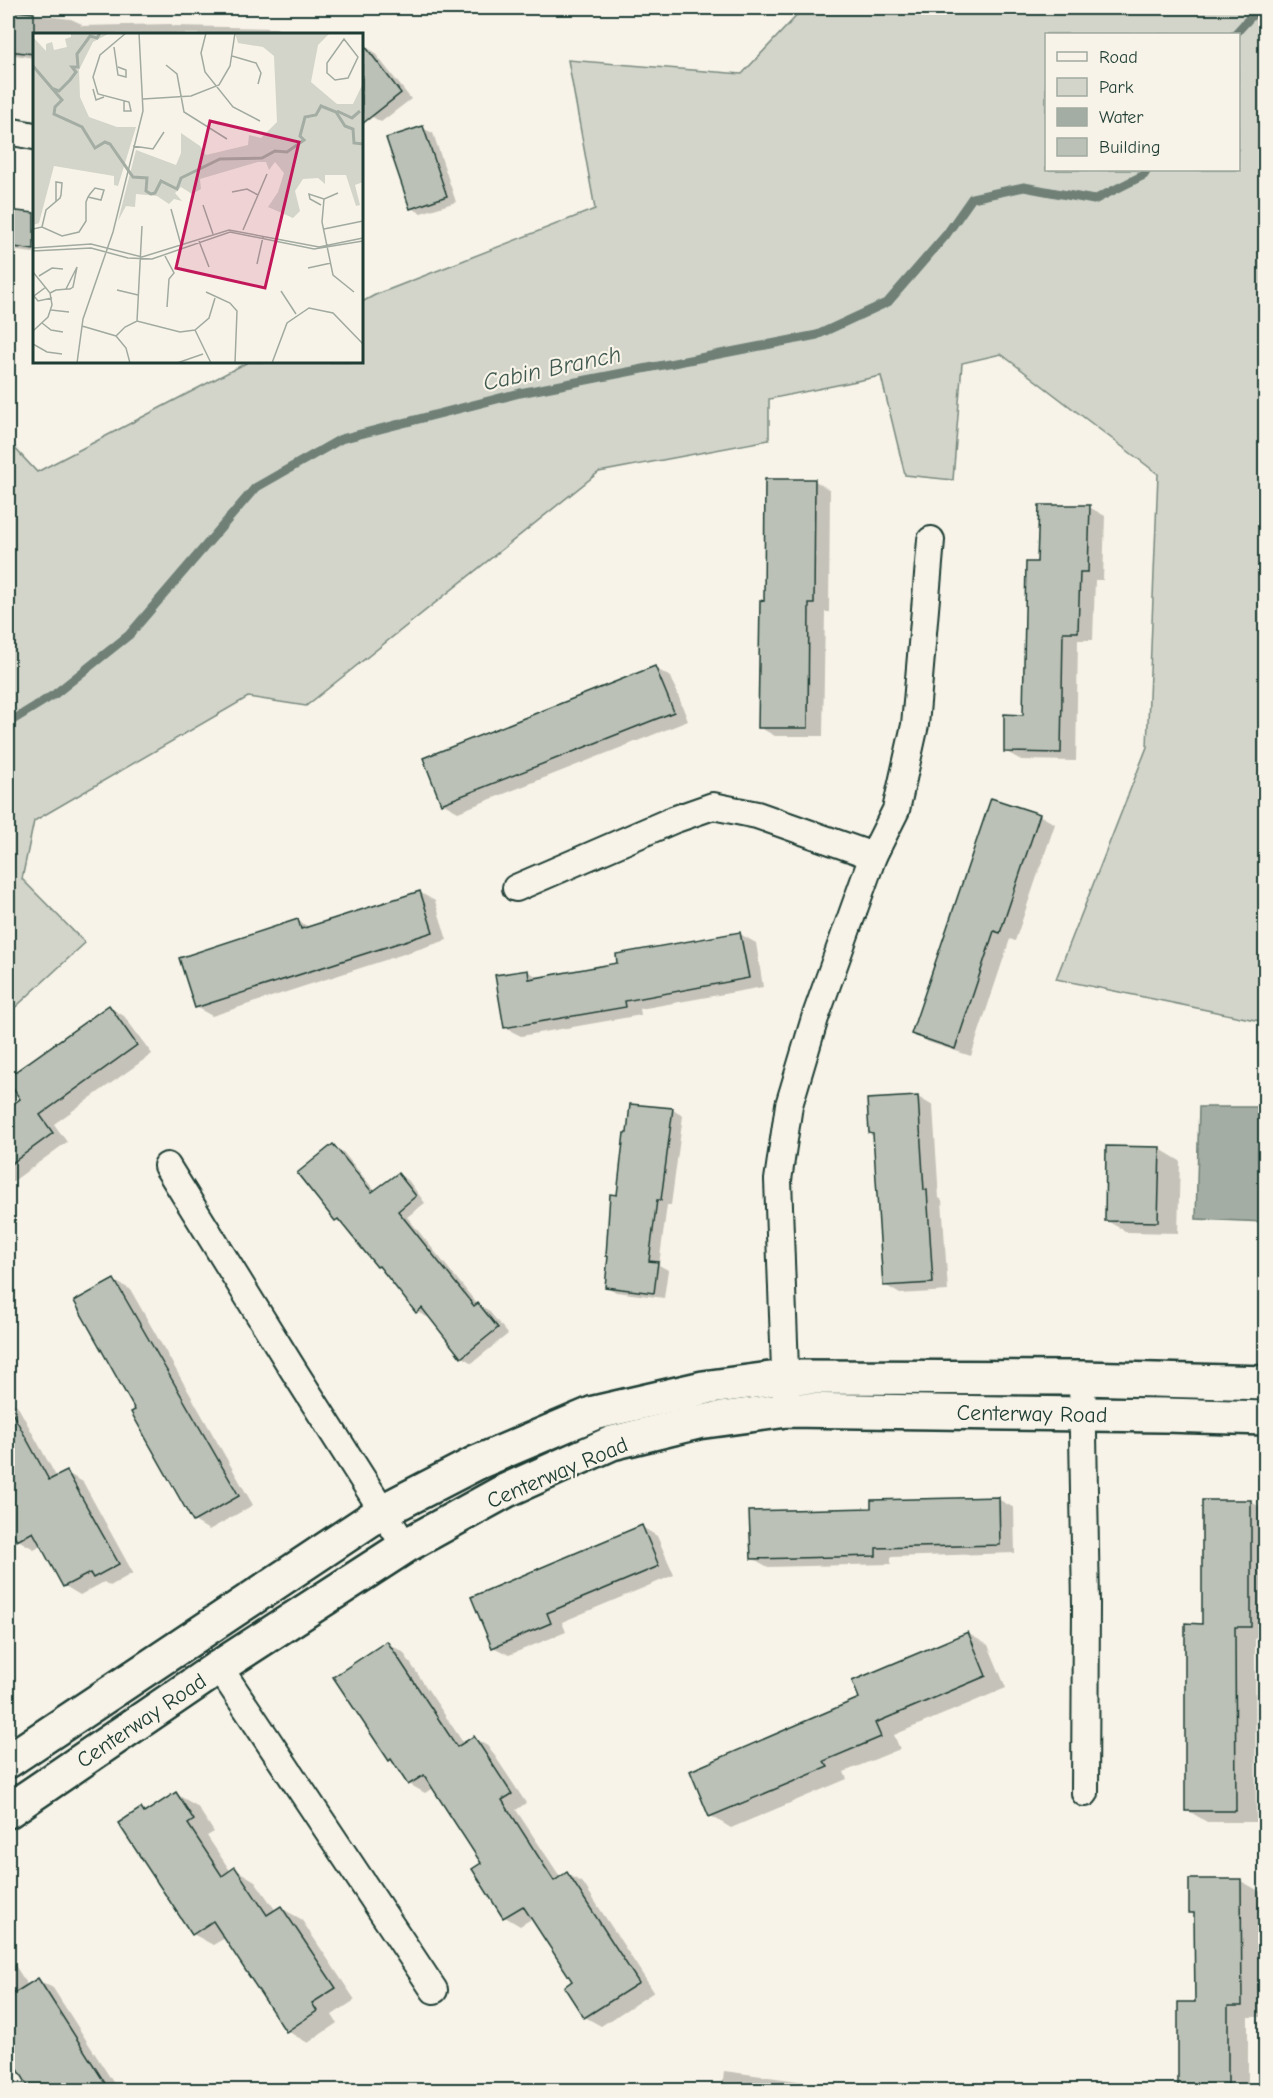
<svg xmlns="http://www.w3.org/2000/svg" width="1273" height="2098" viewBox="0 0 1273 2098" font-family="'Comic Neue',sans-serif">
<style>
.green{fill:#d3d5ca;stroke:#79897f;stroke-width:1.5;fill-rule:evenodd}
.water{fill:#a4ada3;stroke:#6f8077;stroke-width:1.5}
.shadow{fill:#0003}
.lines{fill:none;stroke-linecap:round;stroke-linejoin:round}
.stream{stroke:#6f8077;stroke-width:9}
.building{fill:#bbc1b6;stroke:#1f3d34;stroke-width:1.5}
.minor-casing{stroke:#1f3d34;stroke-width:30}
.tertiary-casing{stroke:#1f3d34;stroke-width:38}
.minor{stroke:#f7f3e8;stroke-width:26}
.tertiary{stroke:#f7f3e8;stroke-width:33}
.labels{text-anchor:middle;stroke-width:4.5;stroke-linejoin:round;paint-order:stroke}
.street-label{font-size:22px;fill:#1f3d34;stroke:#f7f3e8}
.water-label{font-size:24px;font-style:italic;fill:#405950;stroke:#f7f3e8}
.inset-river{fill:none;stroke:#a4ada3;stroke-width:3}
.inset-road{fill:none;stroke:#a1aaa0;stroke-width:1.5}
.view{fill:#c2185b;fill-opacity:0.15;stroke:#c2185b;stroke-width:3}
.inset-edge{fill:none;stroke:#1f3d34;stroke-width:3}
</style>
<rect width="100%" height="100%" fill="#f7f3e8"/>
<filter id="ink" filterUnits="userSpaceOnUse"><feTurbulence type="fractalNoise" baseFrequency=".0167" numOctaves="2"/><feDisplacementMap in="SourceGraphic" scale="12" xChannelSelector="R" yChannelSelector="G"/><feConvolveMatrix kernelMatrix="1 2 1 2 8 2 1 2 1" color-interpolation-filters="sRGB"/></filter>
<g filter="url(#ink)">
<path class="green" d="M804,8H1265V1022L1056,979L1147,747L1158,474L1001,354L962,363L953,480L905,475L881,376L769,399V440L599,472L306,706L248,697L34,821L22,879L85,943L8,1014V441L37,472L248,362H362V302L375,295L595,209L568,60L742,74ZM1046,34H1238V170H1046Z"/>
<polygon class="water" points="1199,1107 1265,1107 1265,1222 1196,1219"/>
<g class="shadow">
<polygon points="660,8 717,8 717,13"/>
<polygon points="8,12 71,19 82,24 81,26 171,24 174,26 276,28 287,34 34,34 34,58 8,54"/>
<polygon points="363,46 373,51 411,99 381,122 371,116 362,103"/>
<polygon points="422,128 433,133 456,202 421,213 411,208"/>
<polygon points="8,211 34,214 34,253 8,250"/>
<polygon points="815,481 830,490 829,612 825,612 823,736 775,736 759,727 765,602"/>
<polygon points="1089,507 1105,516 1103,580 1095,580 1093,640 1078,640 1076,761 1021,760 1005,751 1024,716 1039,564"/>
<polygon points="655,668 671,677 688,721 458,812 442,803"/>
<polygon points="1039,815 1055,824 1015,941 1010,939 971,1056 928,1042 913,1033"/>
<polygon points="419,892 435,901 447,940 212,1016 196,1007 298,921 309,927"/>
<polygon points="740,934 756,943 763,987 640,1009 641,1015 521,1036 505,1028 527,971 540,978 619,964"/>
<polygon points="109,1007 124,1016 152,1054 54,1124 67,1142 8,1185 8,1109 22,1099 8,1079"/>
<polygon points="918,1097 933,1106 939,1198 942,1200 948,1291 900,1294 885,1285 875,1135 870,1132"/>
<polygon points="673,1110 683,1116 671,1205 667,1205 659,1265 668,1270 664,1298 616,1292 606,1286 618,1197"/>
<polygon points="333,1146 343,1152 375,1191 398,1174 408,1180 425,1203 407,1217 478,1305 488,1310 508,1334 472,1363 462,1357 430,1316 427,1317 417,1312 344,1224 336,1220"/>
<polygon points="1160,1149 1180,1161 1178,1233 1127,1232 1107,1221"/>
<polygon points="114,1281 130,1289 253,1505 209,1530 194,1521 137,1410"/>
<polygon points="8,1400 17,1405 57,1478 67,1473 83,1482 133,1573 110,1586 104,1582 80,1595 65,1586 42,1545 34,1549 18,1540 8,1521"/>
<polygon points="998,1499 1014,1508 1015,1553 891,1557 891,1564 768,1567 752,1558 873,1509"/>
<polygon points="1251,1502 1266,1510 1266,1638 1255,1638 1256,1822 1207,1822 1187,1810 1203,1625"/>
<polygon points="642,1527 657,1536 674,1575 562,1622 566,1632 509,1655 493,1647"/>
<polygon points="967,1633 988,1645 1006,1688 894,1735 900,1749 844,1772 847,1779 731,1828 711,1816 692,1771 861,1699"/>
<polygon points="387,1643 403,1652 464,1744 474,1738 489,1747 526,1803 516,1810 561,1878 568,1874 583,1883 654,1992 601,2026 585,2017 574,1982 533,1918 520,1926 505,1917 474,1870 484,1863 434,1787 425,1793 409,1784 395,1763 390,1760"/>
<polygon points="176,1794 197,1806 214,1832 207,1836 231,1872 235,1869 255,1881 276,1911 281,1908 301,1919 355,2000 332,2015 337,2023 308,2043 287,2031 225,1938 213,1945 193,1934 141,1810 146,1813"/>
<polygon points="1241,1881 1261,1892 1262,2017 1248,2017 1248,2090 1180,2090 1196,2004 1196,1915 1190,1912"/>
<polygon points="8,1954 28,1986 38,1980 53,1988 118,2090 32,2090 8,2052"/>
<polygon points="724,2071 866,2090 722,2090"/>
</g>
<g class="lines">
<g class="stream">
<polyline points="1235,34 1257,10 1264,8"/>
<polyline points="8,723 55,694 129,635 255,488 341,439 520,393 817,335 888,302 946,235 972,198 1024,187 1094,200 1144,175 1147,170"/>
</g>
</g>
<g class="building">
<polygon points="8,10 34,13 34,54 8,51"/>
<polygon points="362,42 401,93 362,124"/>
<polygon points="423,126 447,196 410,209 386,138"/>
<polygon points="8,210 34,213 34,250 8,246"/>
<polygon points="765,479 815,479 814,604 809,604 808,728 758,728 760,600 764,601"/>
<polygon points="1039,505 1090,505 1088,572 1080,572 1078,632 1063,632 1061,753 1004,752 1004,714 1023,715 1026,562 1037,562"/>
<polygon points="655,666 674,712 441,804 423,758"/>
<polygon points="991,798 1040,814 1000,933 994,931 955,1049 911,1034"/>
<polygon points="420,891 433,932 195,1008 179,958 298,919 301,929"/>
<polygon points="740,932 749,978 625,1001 626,1007 504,1028 495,975 528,970 529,979 617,963 616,954"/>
<polygon points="109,1005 137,1045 40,1115 53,1133 8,1166 8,1108 20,1099 8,1081 8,1077"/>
<polygon points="918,1096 924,1190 927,1190 933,1283 883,1286 873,1134 869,1133 867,1099"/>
<polygon points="630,1104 673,1108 661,1200 657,1200 649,1261 658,1262 654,1293 605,1287 608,1256 606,1256 610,1194 617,1195 624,1133 627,1133"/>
<polygon points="333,1144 372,1192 398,1173 416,1196 398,1211 474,1306 478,1303 498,1328 461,1358 422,1308 416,1313 379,1266 377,1267 338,1219 335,1221 297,1173"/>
<polygon points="1106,1146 1160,1147 1158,1222 1105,1221"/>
<polygon points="114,1279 239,1496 193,1522 131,1412 135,1410 74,1301"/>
<polygon points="8,1405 49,1480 67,1471 119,1564 93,1578 90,1573 63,1587 33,1532 17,1541 8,1524"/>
<polygon points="999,1497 1000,1545 876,1548 876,1556 751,1559 749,1511 871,1508 871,1500"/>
<polygon points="1202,1500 1251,1500 1251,1627 1235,1627 1236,1811 1185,1811 1185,1623 1202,1624"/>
<polygon points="642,1525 659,1566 547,1613 551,1623 492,1648 471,1597"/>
<polygon points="968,1632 986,1676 875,1723 881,1737 824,1761 828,1767 709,1817 690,1771 859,1698 852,1681"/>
<polygon points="387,1641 457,1747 474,1736 512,1794 502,1800 554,1881 567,1872 639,1983 584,2018 564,1987 572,1981 523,1906 503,1918 472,1869 481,1863 424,1775 408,1785 391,1759 389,1761 333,1677"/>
<polygon points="176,1792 194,1820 188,1824 222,1876 235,1867 267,1915 281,1906 336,1988 312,2003 317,2011 286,2032 213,1921 192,1935 118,1823 141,1808 144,1813"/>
<polygon points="1189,1879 1241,1879 1242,2006 1228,2006 1228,2091 1178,2091 1178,2002 1195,2002 1194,1913 1189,1913"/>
<polygon points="38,1978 110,2091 31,2091 8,2053 8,1997"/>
</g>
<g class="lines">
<g class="minor-casing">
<g id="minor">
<polyline points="8,131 34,136"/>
<polyline points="516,888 673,820 713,806 757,815 873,856"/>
<polyline points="167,1166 294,1371 405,1546"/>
<polyline points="1082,1378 1086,1604 1085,1793"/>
<polyline points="786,1396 778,1180 789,1105 815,1018 873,856 896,810 915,725 931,540"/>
<polyline points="219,1667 434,1990"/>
</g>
</g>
<g class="tertiary-casing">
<g id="tertiary">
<polyline points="8,1761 383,1511 476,1463 594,1413 703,1388 785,1377 1082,1378 1266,1383"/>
<polyline points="8,1811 219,1667 409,1544 505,1491 612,1443 698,1422 787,1410 1165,1415 1266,1418"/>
</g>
</g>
<use href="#minor" class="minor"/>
<use href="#tertiary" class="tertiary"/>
</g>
</g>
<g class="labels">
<g class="street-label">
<text transform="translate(1032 1413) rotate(1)" y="8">Centerway Road</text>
<text transform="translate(557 1472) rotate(-23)" y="8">Centerway Road</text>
<text transform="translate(141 1720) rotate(-34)" y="8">Centerway Road</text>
</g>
<g class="water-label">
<text transform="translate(552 368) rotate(-12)" y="8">Cabin Branch</text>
</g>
</g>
<g transform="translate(33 33)">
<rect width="330" height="330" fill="#f7f3e8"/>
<path d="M38,0H77L60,9L46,37L47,64L56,84L84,94H103L85,153L81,152V143L21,133L6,190L0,192V4L13,18V11L19,9L21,17L34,14L32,6L38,4ZM202,0H297L285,12L278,49L304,71H320L330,50V149L322,152L327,172L323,173L313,142H292V151L285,145L270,146L262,158L267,178L260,185L235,174L245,159L251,140L242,129L236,137L233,129H225L167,146L168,156L159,161L148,154L142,160L149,168L141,166L136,171L124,163L103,161L102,174L93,173L85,188L103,117L143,132L148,120V100L167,113L173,122L215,112L216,102L228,105L244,89L241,23L230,14L205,10Z" fill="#d3d5ca"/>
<path class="inset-river" d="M0,33L29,67L22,74L21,81L49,94L62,115L72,109L77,111L100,144L114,145L113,158L118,161L122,160L128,148L144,156L148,145L187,126L229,125L242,118L254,119L271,107L267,103L272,84L283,82L288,73L303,79L312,93L320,96L321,110L330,111M18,55L26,58L37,47L43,39L39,34H45L44,21L57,3L64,5L67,0M304,78L319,85L327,78"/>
<path class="inset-road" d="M173,0L168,20L172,39L200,74L227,88M311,6L325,24L315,45L302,47L294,40V30ZM81,14L85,42L93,44V37L85,34M199,23L223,30L228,40L225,51M133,32L144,41L151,79L194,106M60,56L63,67L71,64M110,66L158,63L186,52L197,33L202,0M91,68V78H98L96,69L65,61L60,44L67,22L93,0M100,113L120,116L131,99M199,159L214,156L225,162M305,160L291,166L289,189L300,242L321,259M170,172L180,201M288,172L277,166L276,161L291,166M138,176L148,212M9,194L13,177L27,165L28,162L29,150L23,149V168M0,196L9,194L29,203L46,199L53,188V169L55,164L57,161L62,155L71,157L68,167L55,164M291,196L330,188M210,197L234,141M166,208L176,234M0,215L58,211L109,224L196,197L286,214L330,205M0,218L58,215L95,225L119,226L197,199L281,216L330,208M132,223L141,240L136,246L134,274M224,231L230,204M275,235L298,230M0,239L17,260L19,272L15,284L0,298M6,243L19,235L30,236M13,254L1,263L5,268L19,265M84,257L105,262M248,258L263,281M173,259L197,270L204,278L202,330M17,260L23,257L35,256H37L40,254L44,234L33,256M18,277L36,279M104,288L109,193M9,290L18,297L30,299M49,293L83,303L93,315L97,330M162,297L178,330M83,303L92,294L104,288L147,299L162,297L176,285L182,265M0,311L14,319L29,321M44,330L50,286L80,199L110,78L106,0M144,330L170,321M239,330L254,290L276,275L300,280L330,311"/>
<path class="view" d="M177,88L266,109L232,255L143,235Z"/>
<rect width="330" height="330" class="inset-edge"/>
</g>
<rect width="1273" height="2098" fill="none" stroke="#f7f3e8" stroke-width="30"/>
<rect x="15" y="15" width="1243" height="2068" fill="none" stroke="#1f3d34" stroke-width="2" filter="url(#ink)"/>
<rect x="1045" y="33" width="195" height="138" fill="#f7f3e8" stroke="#a1aaa0" stroke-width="1.5"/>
<rect x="1057" y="52" width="30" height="9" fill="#f7f3e8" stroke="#a1aaa0" stroke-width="1.5"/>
<text x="1099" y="63" font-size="18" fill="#1f3d34">Road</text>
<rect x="1057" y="78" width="30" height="18" fill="#d3d5ca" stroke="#a1aaa0" stroke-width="1.5"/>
<text x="1099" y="93" font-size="18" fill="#1f3d34">Park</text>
<rect x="1057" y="108" width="30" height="18" fill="#a4ada3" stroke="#a1aaa0" stroke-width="1.5"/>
<text x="1099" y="123" font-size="18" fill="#1f3d34">Water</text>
<rect x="1057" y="138" width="30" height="18" fill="#bbc1b6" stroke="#a1aaa0" stroke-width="1.5"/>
<text x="1099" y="153" font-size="18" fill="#1f3d34">Building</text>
</svg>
